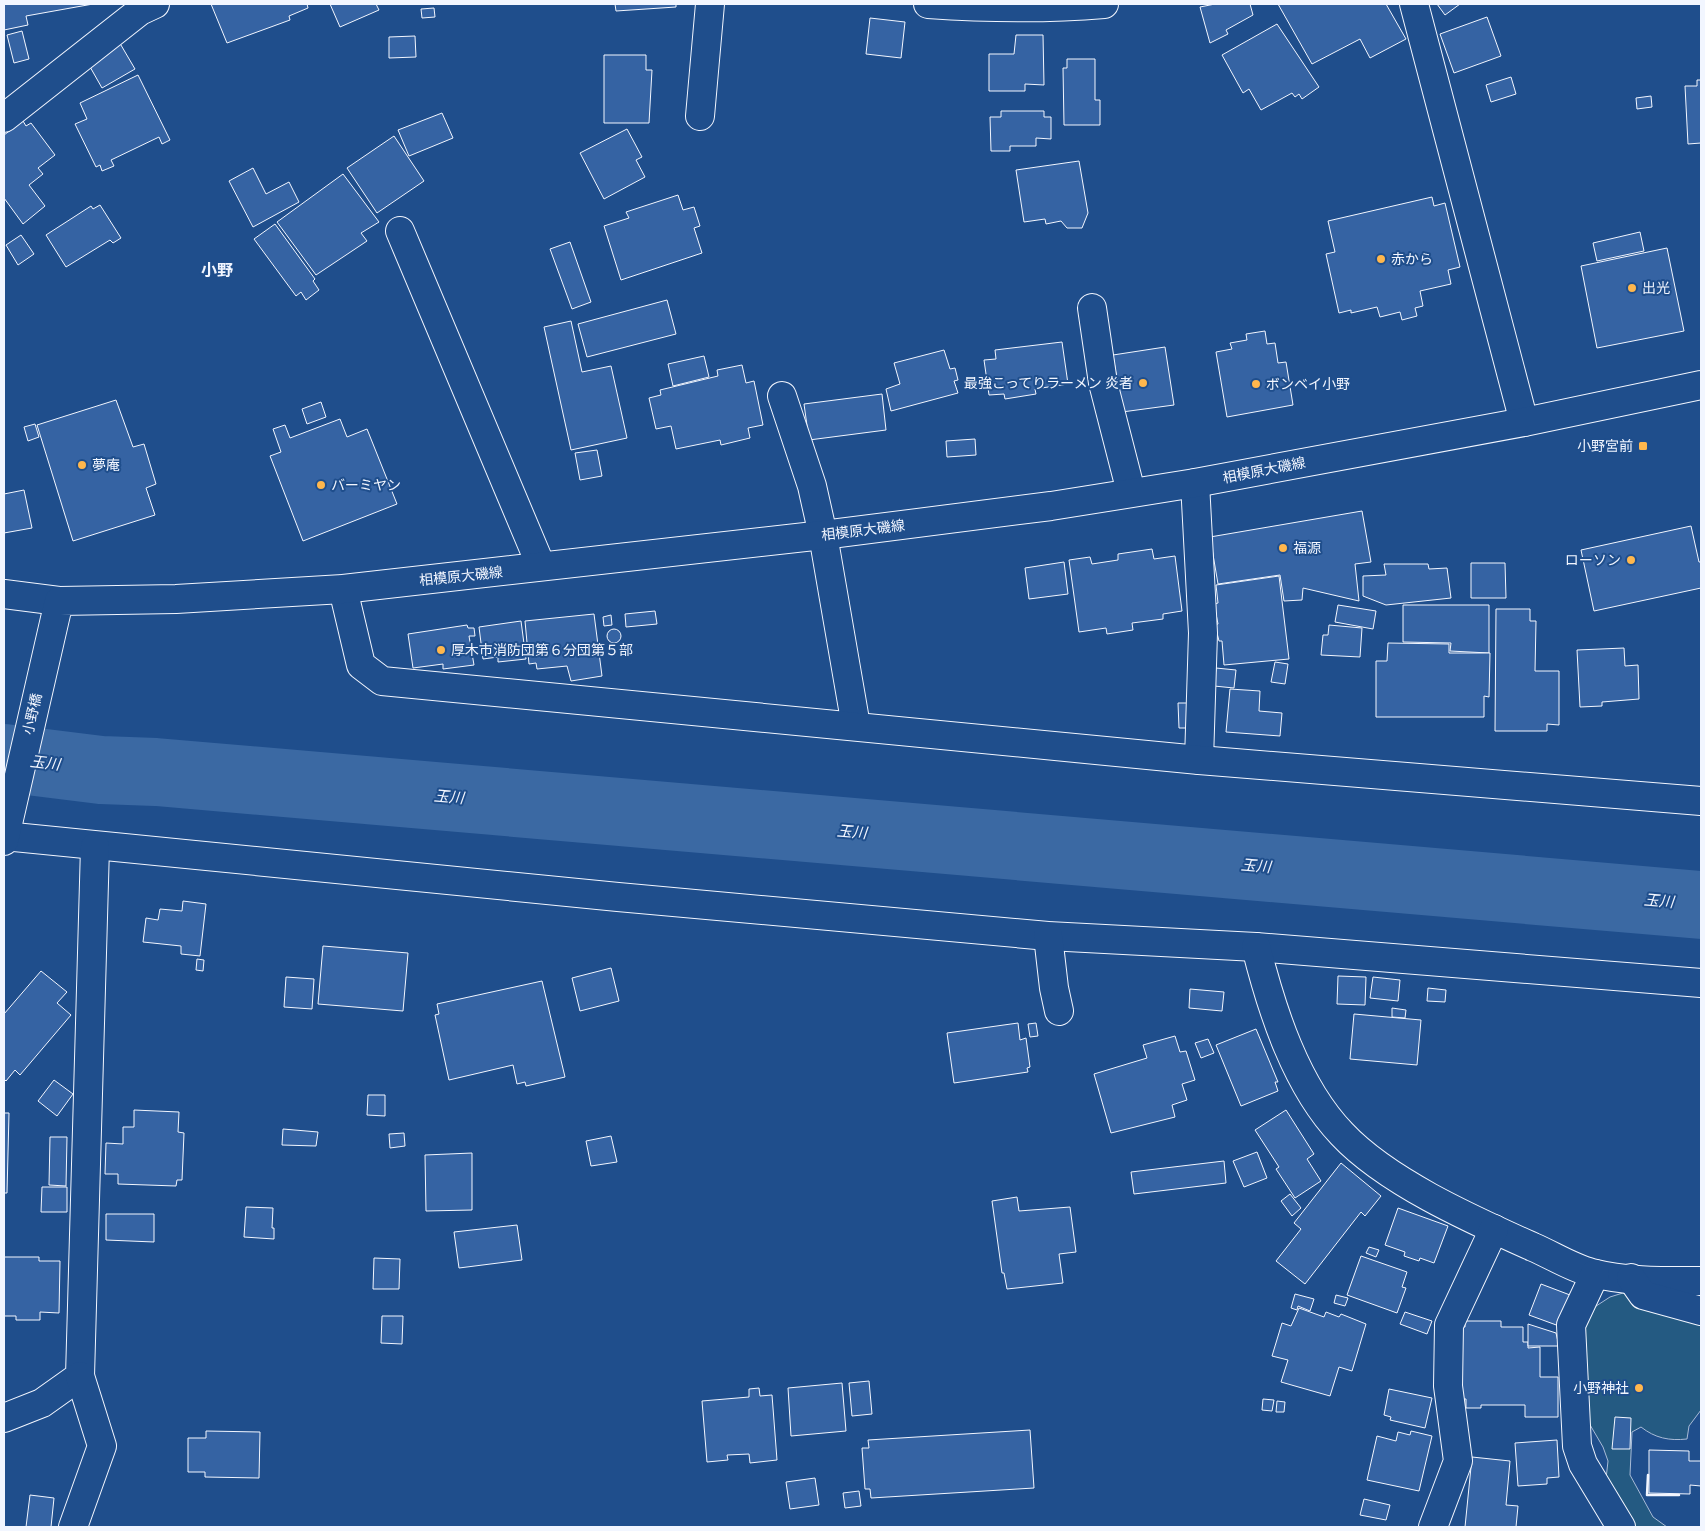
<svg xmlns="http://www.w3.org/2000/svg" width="1705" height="1531" viewBox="0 0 1705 1531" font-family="'IBM Plex Sans','Noto Sans JP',sans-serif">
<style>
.green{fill:#245a82;stroke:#a8bbd7}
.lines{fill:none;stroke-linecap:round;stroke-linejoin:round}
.river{stroke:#3b69a3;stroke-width:68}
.building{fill:#3563a3;stroke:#f2f6ff}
.minor-casing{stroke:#f2f6ff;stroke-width:30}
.major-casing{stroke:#f2f6ff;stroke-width:30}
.minor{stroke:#1f4e8c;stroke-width:28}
.major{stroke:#1f4e8c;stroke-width:28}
.wall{stroke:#f2f6ff;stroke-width:2.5}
.poi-dot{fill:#ffb74d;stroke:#1f4e8c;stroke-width:2}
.labels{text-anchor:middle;stroke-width:4;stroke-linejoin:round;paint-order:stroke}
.poi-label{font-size:14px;fill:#f2f6ff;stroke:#1f4e8c;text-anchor:start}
.street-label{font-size:14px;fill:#f2f6ff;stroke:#1f4e8c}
.water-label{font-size:15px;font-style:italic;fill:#f2f6ff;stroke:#1f4e8c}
.quarter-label{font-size:16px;font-weight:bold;fill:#f2f6ff;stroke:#1f4e8c}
</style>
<rect width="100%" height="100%" fill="#1f4e8c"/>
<path class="green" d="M1626,1292L1701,1300V1410L1689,1426L1687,1439C1669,1441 1655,1438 1641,1427L1632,1432L1630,1475L1653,1517L1667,1527H1630L1606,1479L1608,1461L1603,1447L1586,1418L1583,1336L1590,1310L1610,1297Z"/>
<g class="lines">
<polyline class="river" points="4,758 101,770 156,772 1701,905"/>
</g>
<g class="building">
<polygon points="4,4 93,4 26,16 28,25 4,30"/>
<polygon points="211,4 307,4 308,8 289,16 290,20 227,43"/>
<polygon points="330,4 376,4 379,10 340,27"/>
<polygon points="615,4 676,4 676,7 616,11"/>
<polygon points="1215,4 1250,4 1253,15 1226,30 1228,34 1210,43 1200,7"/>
<polygon points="1278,4 1386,4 1406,39 1370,58 1360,39 1312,64"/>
<polygon points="1437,4 1460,4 1445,15"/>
<polygon points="434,8 435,17 422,18 421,9"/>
<polygon points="1487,17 1501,56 1454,73 1440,34"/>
<polygon points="870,18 905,22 901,58 866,54"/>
<polygon points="1277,24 1319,87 1302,99 1299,94 1295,97 1292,93 1261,110 1249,89 1243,93 1222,55"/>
<polygon points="22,31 29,59 14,63 7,35"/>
<polygon points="1016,35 1043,35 1044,85 1025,84 1025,91 989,91 989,54 1014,54"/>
<polygon points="415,36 416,57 389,58 389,37"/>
<polygon points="118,40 135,69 102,88 85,58"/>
<polygon points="604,55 646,55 646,70 652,70 649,123 604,123"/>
<polygon points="1067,59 1095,59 1095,100 1100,100 1100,125 1064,125 1063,68 1067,68"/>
<polygon points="138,75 170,140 162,144 159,137 111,160 114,166 102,171 100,165 96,167 75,124 87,119 80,103"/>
<polygon points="1511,77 1516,94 1491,102 1486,85"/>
<polygon points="1697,80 1701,80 1701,143 1688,144 1685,86 1697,86"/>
<polygon points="1651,96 1652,107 1637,109 1636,98"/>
<polygon points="1001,111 1044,111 1044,117 1051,117 1051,139 1036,138 1036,146 1010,146 1010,151 991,151 990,117 1001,117"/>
<polygon points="442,113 453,138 409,156 398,130"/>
<polygon points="23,121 26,126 31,123 55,155 38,168 43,174 29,185 45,206 23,224 4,198 4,135"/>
<polygon points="627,129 642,157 636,160 645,177 604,199 580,153"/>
<polygon points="394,136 424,181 377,213 347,168"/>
<polygon points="1079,161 1088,213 1082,228 1067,228 1061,221 1046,224 1045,219 1024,222 1016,170"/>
<polygon points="253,168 266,194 289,182 299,202 253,227 229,181"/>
<polygon points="343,174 379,222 361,233 367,241 316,275 277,222"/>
<polygon points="678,195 683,210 694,207 700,226 694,228 702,253 621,280 604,226 629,218 626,212"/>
<polygon points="1432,197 1434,206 1445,203 1460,267 1448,270 1451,284 1420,291 1423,306 1415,308 1417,316 1402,320 1400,312 1380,317 1377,307 1351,313 1351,310 1339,313 1326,254 1335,252 1328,221"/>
<polygon points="100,205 121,238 113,243 110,240 66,267 46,235 91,206 93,209"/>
<polygon points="275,224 315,279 313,281 319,290 306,300 301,292 296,296 254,239"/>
<polygon points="1640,232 1644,251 1597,261 1593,243"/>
<polygon points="21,235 34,254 18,265 6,245"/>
<polygon points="570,242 591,302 572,309 550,249"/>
<polygon points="1667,248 1684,331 1597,348 1581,266"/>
<polygon points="667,300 676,334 587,357 578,324"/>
<polygon points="571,321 582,372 611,366 627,438 571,450 544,327"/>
<polygon points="1265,331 1267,344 1275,343 1278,363 1286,362 1293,405 1227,417 1216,352 1232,349 1230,343 1247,340 1246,334"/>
<polygon points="1062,342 1068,384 1035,389 1036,394 1005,399 1004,394 989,395 984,360 996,359 995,350"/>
<polygon points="1165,347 1174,405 1122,412 1113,355"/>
<polygon points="944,350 950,369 955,368 958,380 954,381 958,393 891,411 886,389 900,384 894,363"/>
<polygon points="704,356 709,377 673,386 668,364"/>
<polygon points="742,365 746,383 754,381 763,425 748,428 750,438 721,445 720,440 676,449 671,426 656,429 649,398 661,395 660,390 718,376 717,370"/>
<polygon points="882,394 886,430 809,440 804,404"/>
<polygon points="116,400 133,447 144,444 156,484 146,488 155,515 73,541 37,425"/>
<polygon points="321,402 326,417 307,424 302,409"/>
<polygon points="340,419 347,437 367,429 397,504 303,541 270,456 281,452 273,429 285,425 290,438"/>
<polygon points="35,424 39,437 28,441 24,427"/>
<polygon points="975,439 976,455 947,457 946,441"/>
<polygon points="597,450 602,476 580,480 575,453"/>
<polygon points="24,490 32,528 4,533 4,494"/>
<polygon points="1362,511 1371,562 1355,564 1359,601 1303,588 1302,600 1284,601 1280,575 1218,584 1210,537"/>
<polygon points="1691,526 1699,562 1701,562 1701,588 1594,611 1581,550"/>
<polygon points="1152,549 1154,559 1175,556 1182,611 1163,614 1163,619 1132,623 1133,630 1107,634 1106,628 1079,632 1069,560 1090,557 1092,564 1118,560 1118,554"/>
<polygon points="1064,562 1068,594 1029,599 1025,568"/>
<polygon points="1471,563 1505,563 1506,598 1471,598"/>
<polygon points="1384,564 1428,564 1429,569 1447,568 1451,598 1386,605 1363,596 1363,576 1386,575"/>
<polygon points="1279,576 1289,659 1224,665 1222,641 1219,641 1215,625 1218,624 1214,604 1218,603 1216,585"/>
<polygon points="1338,605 1376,611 1373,629 1335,622"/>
<polygon points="1403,605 1489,605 1489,653 1450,651 1451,643 1403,642"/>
<polygon points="1496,609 1530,609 1530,621 1536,621 1535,671 1559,671 1559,725 1547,724 1547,731 1495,731"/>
<polygon points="655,611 657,624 626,627 625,614"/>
<polygon points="594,614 602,676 571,681 567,666 537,669 536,663 529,664 525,621"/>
<polygon points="611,615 612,625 604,626 603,617"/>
<polygon points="521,621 526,659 498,662 498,657 483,659 479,627"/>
<polygon points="467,625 468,628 474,628 475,636 469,636 474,665 443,669 443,664 413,668 408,634"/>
<polygon points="1329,625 1362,628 1360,657 1321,655 1323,635 1328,635"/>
<circle cx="614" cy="636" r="7"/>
<polygon points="1388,643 1449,644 1449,653 1490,653 1489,697 1484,696 1484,717 1376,717 1376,661 1387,661"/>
<polygon points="1624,648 1625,666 1638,665 1639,699 1602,702 1602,706 1580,707 1577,650"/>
<polygon points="1275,662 1288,664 1285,684 1271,682"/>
<polygon points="1216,668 1236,670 1234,688 1214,686"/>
<polygon points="1230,689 1260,691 1259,711 1282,713 1280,736 1226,732"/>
<polygon points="1178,703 1194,703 1194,728 1179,728"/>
<polygon points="183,901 206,904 200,956 181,954 181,946 143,942 146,918 158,920 160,909 182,911"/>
<polygon points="323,946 408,953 403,1011 318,1004"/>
<polygon points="197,959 204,960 203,971 196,970"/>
<polygon points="611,968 619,1001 580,1011 572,978"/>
<polygon points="41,971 67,992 57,1003 71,1015 20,1075 15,1070 6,1081 4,1079 4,1014"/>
<polygon points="1338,976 1366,977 1365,1005 1337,1004"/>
<polygon points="286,977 314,979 312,1009 284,1007"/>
<polygon points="1373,977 1400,980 1398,1001 1370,998"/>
<polygon points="542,981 565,1077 526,1086 525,1082 517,1084 513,1065 449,1080 435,1015 439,1014 437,1004"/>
<polygon points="1428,988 1446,990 1445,1002 1427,1001"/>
<polygon points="1190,989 1224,992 1222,1011 1189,1008"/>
<polygon points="1392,1008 1406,1010 1405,1018 1392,1017"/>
<polygon points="1354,1014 1421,1020 1417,1065 1350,1059"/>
<polygon points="1018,1023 1020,1040 1026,1038 1030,1067 1027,1068 1028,1072 954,1083 947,1033"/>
<polygon points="1036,1023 1038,1036 1030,1037 1028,1024"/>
<polygon points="1256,1029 1278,1082 1275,1082 1278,1091 1241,1106 1216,1045"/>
<polygon points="1175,1036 1180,1052 1186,1051 1195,1080 1182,1084 1187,1100 1172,1105 1175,1117 1111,1133 1094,1074 1147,1058 1143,1045"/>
<polygon points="1208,1039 1214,1053 1201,1058 1195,1043"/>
<polygon points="54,1080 73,1094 57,1116 38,1101"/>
<polygon points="368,1095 385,1095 385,1116 367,1115"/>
<polygon points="134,1110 179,1112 178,1132 184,1133 182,1180 177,1180 176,1186 118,1184 118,1174 105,1174 106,1143 123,1144 123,1127 134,1127"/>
<polygon points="1286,1110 1314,1154 1307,1159 1321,1181 1295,1198 1276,1169 1279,1167 1255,1130"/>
<polygon points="4,1113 9,1113 7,1193 4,1193"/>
<polygon points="283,1129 318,1132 316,1146 282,1145"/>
<polygon points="404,1133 405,1146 390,1148 389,1134"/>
<polygon points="611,1136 617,1162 591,1166 586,1141"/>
<polygon points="50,1137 67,1137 66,1186 49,1185"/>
<polygon points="1257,1152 1267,1178 1244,1187 1233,1161"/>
<polygon points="472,1153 472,1210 426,1211 425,1155"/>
<polygon points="1224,1161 1226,1183 1134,1194 1131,1172"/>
<polygon points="1341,1163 1381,1196 1365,1216 1361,1212 1305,1284 1276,1261 1301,1229 1294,1223"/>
<polygon points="42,1187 67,1187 67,1212 41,1212"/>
<polygon points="1290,1194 1301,1208 1292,1216 1281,1201"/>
<polygon points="1017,1197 1019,1211 1070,1207 1076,1252 1059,1254 1063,1283 1007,1289 1004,1273 1002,1273 992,1201"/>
<polygon points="246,1207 273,1208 272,1228 274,1228 274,1239 244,1237"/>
<polygon points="1398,1208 1448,1226 1434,1263 1420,1258 1419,1261 1404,1256 1405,1252 1385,1245"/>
<polygon points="106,1214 154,1214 154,1242 106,1240"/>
<polygon points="517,1225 522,1260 459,1268 454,1232"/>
<polygon points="1369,1247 1379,1250 1376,1257 1366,1253"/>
<polygon points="1361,1256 1407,1272 1402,1287 1406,1288 1397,1313 1347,1295"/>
<polygon points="4,1257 39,1257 39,1261 60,1261 59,1313 40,1312 40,1320 16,1320 16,1316 4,1316"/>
<polygon points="374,1258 400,1259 399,1289 373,1289"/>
<polygon points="1541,1284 1570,1295 1559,1326 1529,1315"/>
<polygon points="1295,1294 1314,1299 1310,1311 1298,1306 1297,1310 1291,1308"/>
<polygon points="1336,1295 1348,1298 1345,1306 1334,1303"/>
<polygon points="1299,1308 1324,1317 1326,1312 1339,1317 1341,1314 1366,1324 1352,1371 1339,1367 1330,1396 1281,1382 1288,1360 1272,1356 1282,1323 1291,1326"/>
<polygon points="1405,1312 1432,1321 1427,1334 1400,1324"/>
<polygon points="382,1316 403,1316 402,1344 381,1343"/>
<polygon points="1465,1321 1501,1321 1501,1327 1523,1327 1523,1342 1528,1342 1528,1348 1540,1347 1540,1377 1558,1377 1558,1417 1525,1417 1525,1405 1481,1405 1481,1408 1466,1408 1466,1399 1461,1399 1462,1327 1465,1327"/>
<polygon points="1528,1324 1556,1333 1559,1346 1528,1346"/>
<polygon points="869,1381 872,1414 852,1416 849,1383"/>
<polygon points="842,1383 846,1431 791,1436 788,1388"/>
<polygon points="759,1388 760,1396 772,1395 777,1460 750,1463 749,1454 727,1455 728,1460 707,1462 702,1401 749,1397 749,1389"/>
<polygon points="1389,1389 1432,1398 1425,1428 1390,1420 1391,1417 1384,1415"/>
<polygon points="1263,1399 1274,1400 1272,1411 1262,1410"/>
<polygon points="1277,1401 1285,1402 1284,1412 1276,1412"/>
<polygon points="1615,1417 1631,1418 1630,1449 1612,1449"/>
<polygon points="1030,1430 1034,1488 871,1498 870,1489 865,1489 862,1448 869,1448 868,1440"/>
<polygon points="206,1431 260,1432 259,1478 205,1477 205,1472 188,1472 188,1438 206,1438"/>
<polygon points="1411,1431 1432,1436 1419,1491 1367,1480 1377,1436 1396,1441 1398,1432 1410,1435"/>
<polygon points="1557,1440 1559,1477 1547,1478 1547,1484 1518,1486 1515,1443"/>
<polygon points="1649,1450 1689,1451 1689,1461 1701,1461 1701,1486 1690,1485 1690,1494 1649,1493"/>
<polygon points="1472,1457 1510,1461 1506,1505 1518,1506 1516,1527 1465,1527"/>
<polygon points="815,1478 819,1505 790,1509 786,1482"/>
<polygon points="859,1491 861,1506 845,1508 843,1493"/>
<polygon points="30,1495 54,1498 51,1527 26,1527"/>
<polygon points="1364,1499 1390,1505 1386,1520 1360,1515"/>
</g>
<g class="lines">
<g class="minor-casing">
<g id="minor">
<path d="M928,4C987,8 1045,9 1104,4"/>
<polyline points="1414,4 1524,422"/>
<polyline points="700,116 710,4"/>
<polyline points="4,118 140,11 155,4"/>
<polyline points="400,231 541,566"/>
<polyline points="1092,308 1103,383 1131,492"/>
<polyline points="782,396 812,486 823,535 856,726"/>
<polyline points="1195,483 1203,633 1199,760"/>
<polyline points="343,589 361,665 382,681 1199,760 1701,801"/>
<polyline points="4,594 59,601"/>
<polyline points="4,836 618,897 1048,936 1256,947 1701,983"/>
<polyline points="1048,936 1054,988 1059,1011"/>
<path d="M1256,947C1272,1011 1296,1086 1342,1134C1387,1182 1473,1220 1533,1247C1552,1255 1572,1268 1592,1273C1627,1282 1666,1281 1701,1281"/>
<polyline points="1595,1274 1571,1325 1577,1446 1583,1464 1621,1527"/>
<polyline points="1631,1278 1643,1295 1701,1311"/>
<polyline points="4,1418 42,1403 80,1376 95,847"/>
<polyline points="73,1527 102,1446 80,1376"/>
<polyline points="1433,1527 1458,1461 1448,1386 1449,1325 1494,1229"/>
</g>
</g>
<g class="major-casing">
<polyline id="major" points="4,841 59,601 176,599 343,589 823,535 1051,506 1195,483 1524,422 1701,385"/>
</g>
<use href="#minor" class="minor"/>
<use href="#major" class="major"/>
<polyline class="wall" points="1648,1475 1647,1495 1679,1495"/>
</g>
<g class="poi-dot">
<circle cx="1381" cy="259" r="5"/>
<circle cx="1632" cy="288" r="5"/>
<circle cx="1143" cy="383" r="5"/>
<circle cx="1256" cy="384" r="5"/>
<rect x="1638" y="441" width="10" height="10" rx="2.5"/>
<circle cx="82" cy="465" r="5"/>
<circle cx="321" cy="485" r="5"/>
<circle cx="1283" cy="548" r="5"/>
<circle cx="1631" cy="560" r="5"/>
<circle cx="441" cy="650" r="5"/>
<circle cx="1639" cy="1388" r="5"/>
</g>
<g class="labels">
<g class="poi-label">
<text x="1391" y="264">赤から</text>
<text x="1642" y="293">出光</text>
<text x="1133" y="388" text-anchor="end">最強こってりラーメン 炎者</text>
<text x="1266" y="389">ボンベイ小野</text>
<text x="1633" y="451" text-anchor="end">小野宮前</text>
<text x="92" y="470">夢庵</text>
<text x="331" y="490">バーミヤン</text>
<text x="1293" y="553">福源</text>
<text x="1621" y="565" text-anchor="end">ローソン</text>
<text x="451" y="655">厚木市消防団第６分団第５部</text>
<text x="1629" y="1393" text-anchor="end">小野神社</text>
</g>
<g class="street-label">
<text transform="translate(1264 470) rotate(-11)" y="5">相模原大磯線</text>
<text transform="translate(863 530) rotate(-7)" y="5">相模原大磯線</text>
<text transform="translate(461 576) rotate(-6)" y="5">相模原大磯線</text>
<text transform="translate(32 714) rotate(-77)" y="5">小野橋</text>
</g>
<g class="water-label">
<text transform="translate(45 763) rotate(7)" y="5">玉川</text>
<text transform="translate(449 797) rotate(5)" y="5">玉川</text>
<text transform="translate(852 832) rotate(5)" y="5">玉川</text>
<text transform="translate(1256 866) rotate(5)" y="5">玉川</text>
<text transform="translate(1659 901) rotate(5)" y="5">玉川</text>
</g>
<g class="quarter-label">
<text x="217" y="276">小野</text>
</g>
</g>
<rect width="1705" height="1531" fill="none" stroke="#f2f6ff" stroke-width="10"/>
</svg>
